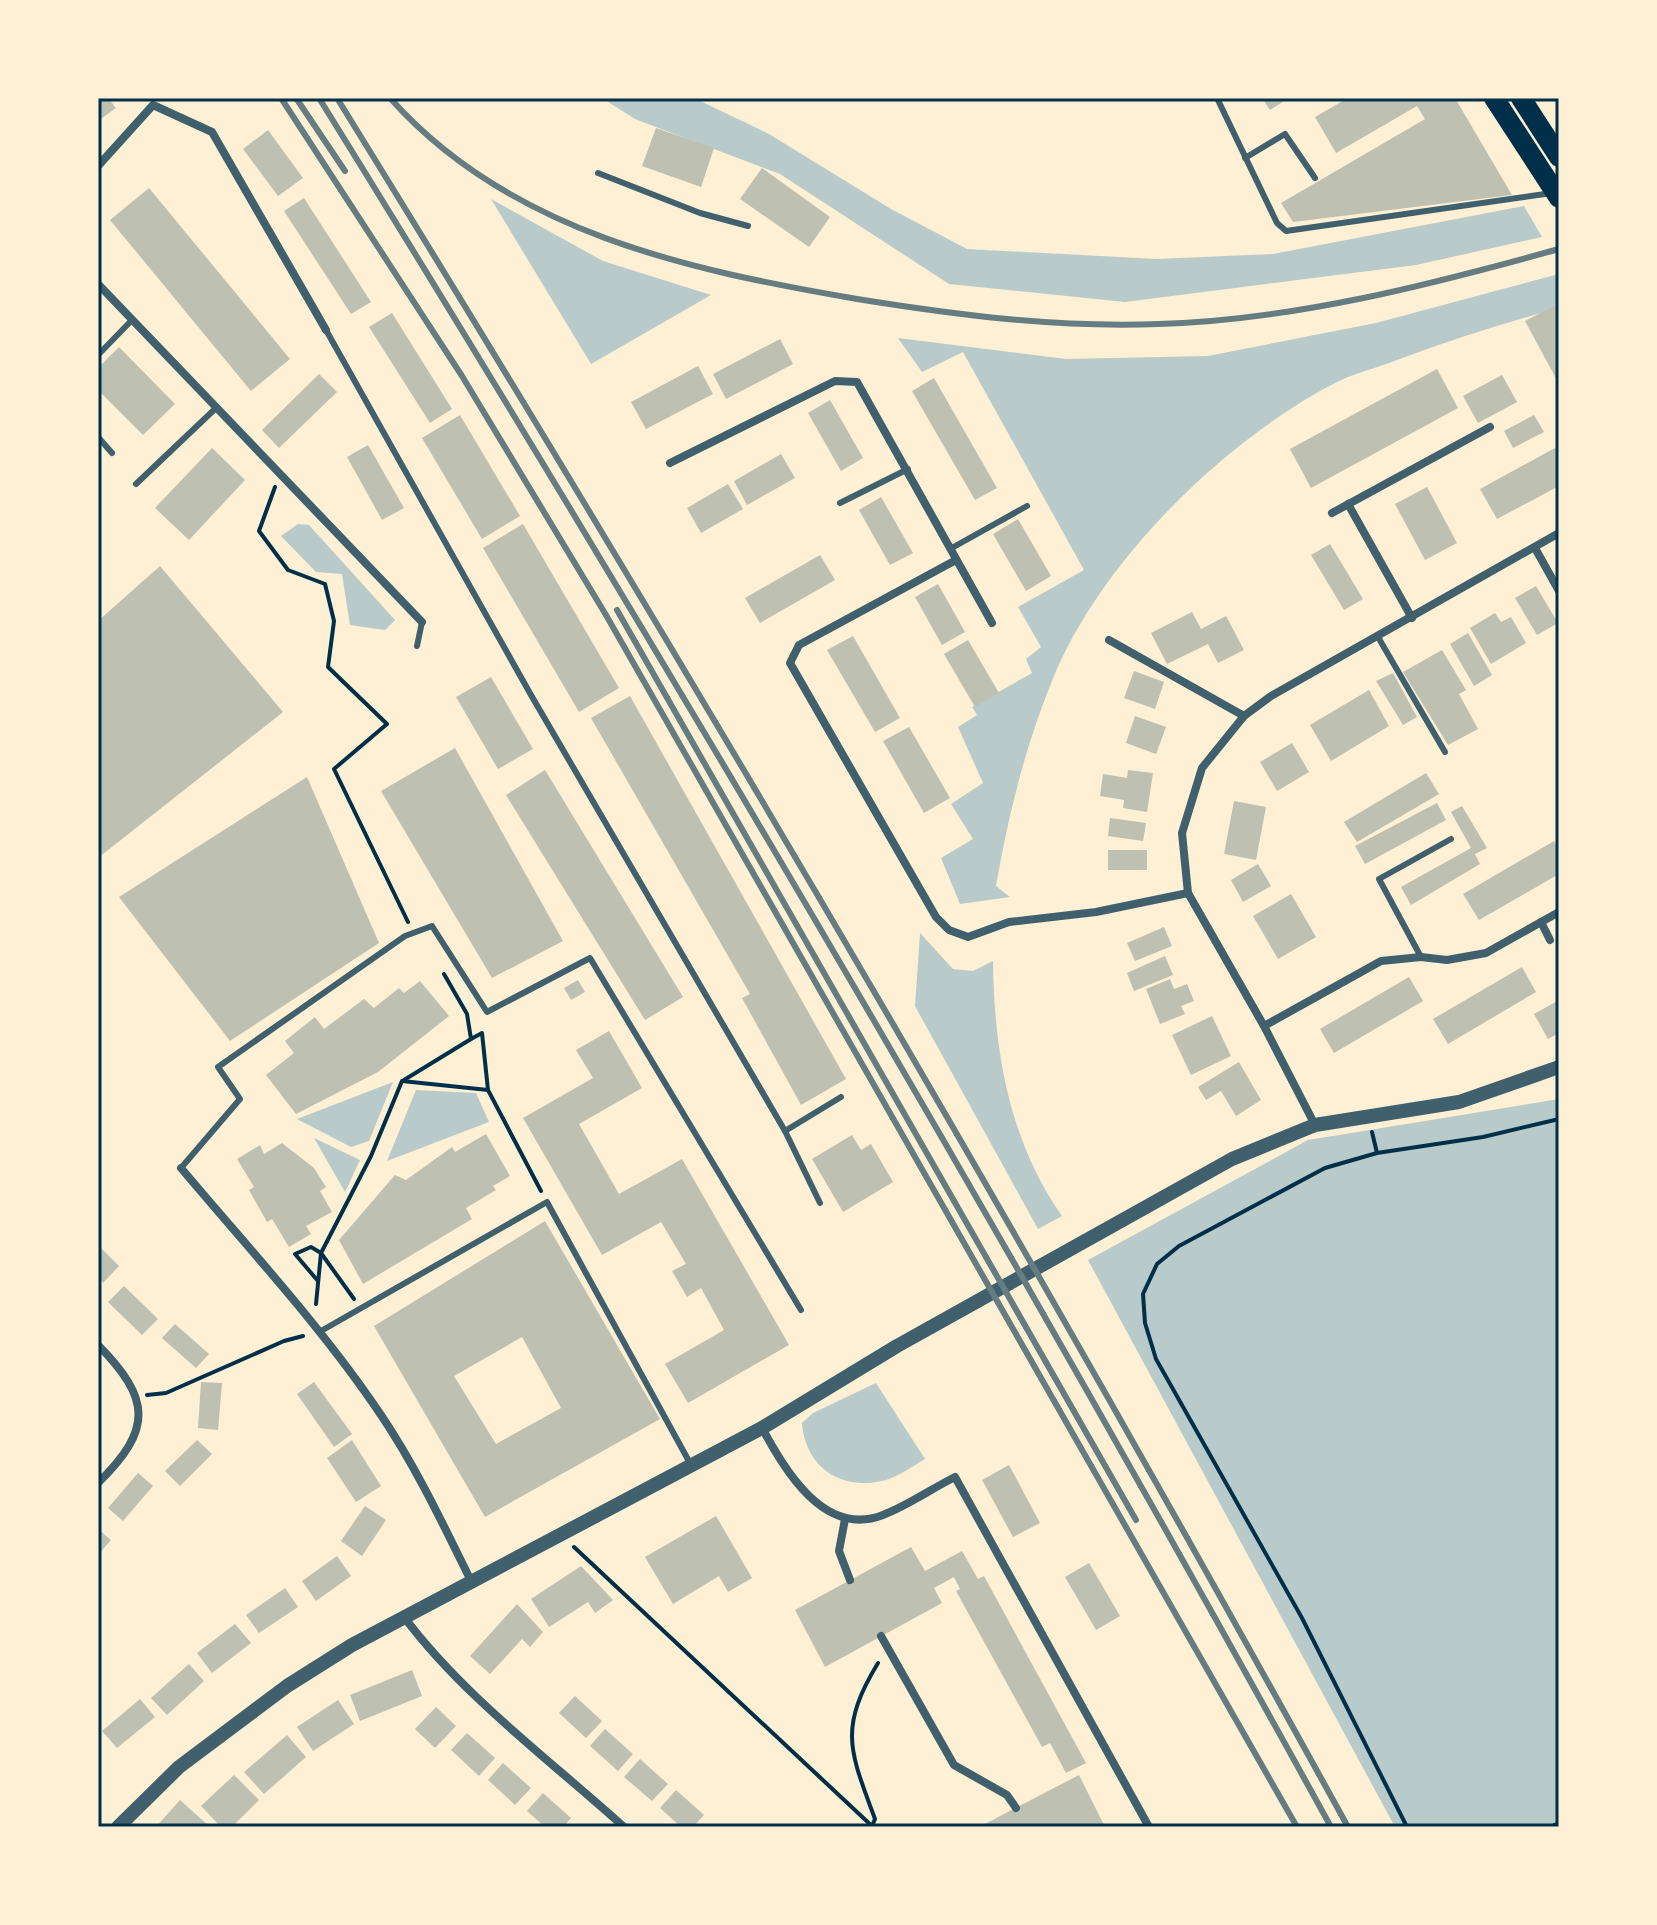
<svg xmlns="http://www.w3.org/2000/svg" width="1657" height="1925" viewBox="0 0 1657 1925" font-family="'PT Sans Narrow',sans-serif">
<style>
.green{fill:#b9caca}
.building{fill:#bec0b2;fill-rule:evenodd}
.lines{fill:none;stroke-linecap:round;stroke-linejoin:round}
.path{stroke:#003049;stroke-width:4}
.service{stroke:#3f606c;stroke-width:6}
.minor{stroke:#3f606c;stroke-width:8}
.tertiary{stroke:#3f606c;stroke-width:14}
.primary{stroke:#003049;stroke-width:20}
.rail{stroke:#657d81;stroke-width:6}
.neatline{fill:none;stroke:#003049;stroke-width:3}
</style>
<rect width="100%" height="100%" fill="#fdf0d5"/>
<g class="green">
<polygon points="602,98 694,98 769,134 891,209 967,249 1157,259 1273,254 1524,206 1542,237 1416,265 1125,302 949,284 780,174 635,119"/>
<polygon points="491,199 603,261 711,295 591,364"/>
<path d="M1559,274V308C1504,323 1451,340 1397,360C1377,368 1354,373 1335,383C1223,441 1099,563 1052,681C1025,747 1008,816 996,886L1010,897L960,904L941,858L973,839L951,804L983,783L958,727L977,715L972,707L1032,673L1026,659L1041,647L1018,607L1084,570L963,352L922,372L898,338L1066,359L1208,356L1376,323Z"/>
<polygon points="298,524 309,525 395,620 385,630 350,625 342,574 316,572 281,536"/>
<path d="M920,933L953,969L973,971L993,961C994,1051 1009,1141 1062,1216L1038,1229L915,1006Z"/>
<polygon points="393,1082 369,1141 351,1147 297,1119"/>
<polygon points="416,1090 476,1093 489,1122 387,1161"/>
<polygon points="1559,1099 1559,1827 1395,1827 1088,1260 1308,1140"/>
<polygon points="314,1138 360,1160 345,1192"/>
<path d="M876,1383L925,1459C913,1466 899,1476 886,1480C843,1492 805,1468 802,1423L813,1413Z"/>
</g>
<g class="building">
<polygon points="98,98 108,98 116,108 98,121"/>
<polygon points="1262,98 1289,98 1270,110"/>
<polygon points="1348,98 1455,98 1512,195 1293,222 1281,203 1425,119 1417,106 1336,153 1315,117"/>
<polygon points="656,128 714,148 701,187 642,166"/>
<polygon points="268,130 303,178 278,196 243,149"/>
<polygon points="762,168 830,217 809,247 740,199"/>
<polygon points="149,188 290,359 251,391 110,220"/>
<polygon points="304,198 371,302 351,314 284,211"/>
<polygon points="1559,303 1559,384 1525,321"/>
<polygon points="392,313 452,409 430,423 369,327"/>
<polygon points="780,339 793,364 726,399 713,374"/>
<polygon points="119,347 175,404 143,435 98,390 98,368"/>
<polygon points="698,366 713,394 646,429 631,402"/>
<polygon points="1437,369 1458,408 1311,488 1290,449"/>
<polygon points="319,374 337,392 279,448 262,430"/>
<polygon points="1502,375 1517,402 1478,423 1463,396"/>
<polygon points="934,378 997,488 975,500 912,391"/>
<polygon points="830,400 863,458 841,471 808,413"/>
<polygon points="460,415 520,516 482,539 422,438"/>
<polygon points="1534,415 1544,432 1513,448 1504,431"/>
<polygon points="368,445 404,508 382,520 347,457"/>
<polygon points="212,448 245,480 189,540 155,508"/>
<polygon points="1555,448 1559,454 1559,486 1497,519 1480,489"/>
<polygon points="781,454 795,478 747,505 734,481"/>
<polygon points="728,484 743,509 701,533 687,508"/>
<polygon points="1427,487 1457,543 1425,560 1395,504"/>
<polygon points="881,497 913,553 890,565 859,510"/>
<polygon points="1018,519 1051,576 1026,591 993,534"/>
<polygon points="523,524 619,688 579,712 483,548"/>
<polygon points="1330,544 1363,599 1344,610 1311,555"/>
<polygon points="820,555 835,580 760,623 745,598"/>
<polygon points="160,566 283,712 98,858 98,621"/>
<polygon points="938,584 965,632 942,645 915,597"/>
<polygon points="1536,586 1558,623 1537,635 1515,598"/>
<polygon points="1192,612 1201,629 1226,616 1244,650 1218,663 1208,644 1167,664 1151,633"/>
<polygon points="1495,613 1501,622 1511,617 1526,643 1491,664 1470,628"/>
<polygon points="1468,633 1492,675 1474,686 1450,644"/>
<polygon points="853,636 900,718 875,732 827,650"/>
<polygon points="968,640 999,693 975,707 944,654"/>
<polygon points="1442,650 1466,690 1459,694 1478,729 1448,745 1403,672"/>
<polygon points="1134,671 1164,682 1155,709 1124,698"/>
<polygon points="1393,673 1417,717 1403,725 1376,681"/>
<polygon points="491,677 533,749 498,769 456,697"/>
<polygon points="1369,690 1389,726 1331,761 1310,725"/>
<polygon points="630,696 846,1079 801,1105 742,998 750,994 591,718"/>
<polygon points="1135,716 1166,727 1156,754 1126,743"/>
<polygon points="909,727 950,798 924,813 883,741"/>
<polygon points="1292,743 1309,772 1277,791 1260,762"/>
<polygon points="455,748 563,941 492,978 381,791"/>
<polygon points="545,770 683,997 645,1020 506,795"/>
<polygon points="1128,770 1153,773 1147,812 1123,808 1124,800 1100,796 1103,774 1127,778"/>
<polygon points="1426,773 1439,794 1357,842 1344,822"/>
<polygon points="307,777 379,943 230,1041 119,897"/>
<polygon points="1234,801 1266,807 1256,860 1224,854"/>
<polygon points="1437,803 1446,820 1365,864 1355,846"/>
<polygon points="1462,806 1487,848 1475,854 1480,864 1411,905 1401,887 1471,848 1451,812"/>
<polygon points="1110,818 1146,823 1143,841 1108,836"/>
<polygon points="1554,841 1559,849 1559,874 1479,920 1463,894"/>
<rect x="1108" y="850" width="39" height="20"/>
<polygon points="1258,864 1271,886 1243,902 1231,880"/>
<polygon points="1291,894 1316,937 1278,959 1253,916"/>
<polygon points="1164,927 1172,946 1135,961 1127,943"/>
<polygon points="1165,956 1173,975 1134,991 1127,973"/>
<polygon points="1522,967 1536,992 1448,1044 1433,1019"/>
<polygon points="1409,977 1423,1001 1334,1053 1320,1029"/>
<polygon points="1170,979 1174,989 1187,984 1194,1001 1181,1006 1185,1014 1160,1024 1146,989"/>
<polygon points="578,980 585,992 571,1000 564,988"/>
<polygon points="420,981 449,1016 378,1072 296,1114 266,1075 294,1053 285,1041 315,1017 324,1029 364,999 374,1008 399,988 404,993"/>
<polygon points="1559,1000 1559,1033 1548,1039 1534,1014"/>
<polygon points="1212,1016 1231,1056 1191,1075 1172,1035"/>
<polygon points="609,1031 642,1088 579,1124 619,1194 682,1159 789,1345 688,1403 665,1364 724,1330 701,1288 687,1297 672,1271 686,1264 661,1222 602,1255 523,1118 593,1078 576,1050"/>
<polygon points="1239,1062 1261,1100 1236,1116 1221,1091 1206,1100 1198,1087"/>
<polygon points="486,1134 510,1176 493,1186 496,1190 466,1208 472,1219 363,1284 339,1240 395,1175 406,1180 452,1147 455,1152"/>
<polygon points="852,1135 861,1150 871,1144 893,1182 843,1212 812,1159"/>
<polygon points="282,1143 314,1168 326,1187 320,1191 332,1212 306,1226 311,1234 289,1247 272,1219 267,1222 249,1190 254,1187 237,1159 260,1145 264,1154"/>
<path d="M545,1221L660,1419L485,1517L374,1326ZM522,1337L561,1408L496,1444L454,1376Z"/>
<polygon points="98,1245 119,1266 103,1283 98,1277"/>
<polygon points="124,1286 158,1319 142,1335 108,1302"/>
<polygon points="175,1324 209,1354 196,1368 162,1338"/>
<polygon points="201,1382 222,1383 218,1430 198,1428"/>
<polygon points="314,1382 352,1434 334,1447 297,1394"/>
<polygon points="197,1440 212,1454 180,1486 165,1471"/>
<polygon points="352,1440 381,1486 356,1502 327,1458"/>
<polygon points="1009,1465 1040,1523 1013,1537 982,1480"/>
<polygon points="138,1473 153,1486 123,1521 108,1508"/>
<polygon points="365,1506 386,1520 362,1556 341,1541"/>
<polygon points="716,1516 752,1578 728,1592 719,1576 673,1604 645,1557"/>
<polygon points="98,1529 111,1540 98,1555"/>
<polygon points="911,1547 925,1571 962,1551 978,1579 984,1576 1086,1763 1066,1773 1050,1743 1042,1747 956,1591 960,1589 954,1577 934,1588 942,1603 825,1667 795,1610"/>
<polygon points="337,1556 351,1576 316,1601 302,1581"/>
<polygon points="1089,1563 1120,1616 1096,1630 1065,1577"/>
<polygon points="581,1566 613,1600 595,1613 588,1602 549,1627 531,1599"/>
<polygon points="285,1588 298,1607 259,1633 246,1615"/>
<polygon points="517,1604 543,1632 530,1647 522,1639 490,1674 470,1656"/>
<polygon points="235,1624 251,1643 212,1673 197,1653"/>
<polygon points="189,1664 204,1681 167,1715 151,1698"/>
<polygon points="412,1670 422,1696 360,1721 350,1695"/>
<polygon points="575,1696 602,1721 586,1738 559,1713"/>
<polygon points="140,1699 155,1717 117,1748 102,1731"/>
<polygon points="338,1700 354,1724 313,1751 297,1727"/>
<polygon points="436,1707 456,1726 435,1748 415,1729"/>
<polygon points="605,1729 633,1754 618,1771 590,1746"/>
<polygon points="467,1733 495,1758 479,1776 451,1750"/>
<polygon points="287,1735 306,1757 264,1794 244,1772"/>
<polygon points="640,1759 668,1784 652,1801 624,1777"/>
<polygon points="503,1763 531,1788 515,1805 488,1780"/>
<polygon points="234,1775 259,1800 232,1827 221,1827 201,1806"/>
<polygon points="1079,1775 1105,1827 979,1827"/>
<polygon points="676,1790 704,1815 693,1827 681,1827 660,1808"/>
<polygon points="543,1793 571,1818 563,1827 545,1827 527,1811"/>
<polygon points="180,1800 210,1827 156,1827"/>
</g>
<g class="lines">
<g class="path">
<polyline points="275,487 259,531 288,570 325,584 334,621 328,667 387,724 334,769 408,922"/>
<polyline points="404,1080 471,1039"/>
<polyline points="488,1090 541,1191"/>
<polyline points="1372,1132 1377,1153"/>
<polyline points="354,1299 321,1253 371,1156 402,1081 488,1090 482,1033 471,1039 467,1014 444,974"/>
<polyline points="316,1304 321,1253 311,1247 295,1254 318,1281"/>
<polyline points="147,1395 166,1393 284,1341 303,1336"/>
<polyline points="574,1547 873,1827"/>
<path d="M872,1826L875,1819C850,1751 838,1729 878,1663"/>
<polyline points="1407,1827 1302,1618 1156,1359 1145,1323 1143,1294 1157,1264 1179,1246 1325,1168 1377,1153 1483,1137 1559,1119"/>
<polyline points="1550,1827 1559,1823"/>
</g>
<g class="service">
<polyline points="1217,98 1277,223 1286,231 1552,193"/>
<polyline points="1245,158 1285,134 1315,178"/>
<polyline points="598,173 700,213 748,226"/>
<polyline points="326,330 531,695 785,1131 820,1203"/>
<polyline points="98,355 131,321"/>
<polyline points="98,437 112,453"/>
<polyline points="136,484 216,408"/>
<polyline points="840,503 908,469"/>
<polyline points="950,549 1027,506"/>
<polyline points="1378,637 1445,752"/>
<polyline points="417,646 422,622"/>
<polyline points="1421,957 1379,879 1451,839"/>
<polyline points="785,1131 841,1097"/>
<polyline points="181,1168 240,1099 218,1067 405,936 432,926 487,1012 590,958 801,1310"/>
<polyline points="321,1331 547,1202 691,1465"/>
</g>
<g class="minor">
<polyline points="98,166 153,105 212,132 326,330"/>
<polyline points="98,284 422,622"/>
<polyline points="670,463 835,381 857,382 992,623"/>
<polyline points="1348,504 1412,618"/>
<polyline points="1332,513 1490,427"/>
<polyline points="1535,548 1559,591"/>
<polyline points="956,560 799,645 790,663 936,917 949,930 968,937 1009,922 1096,912 1188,893"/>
<polyline points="1109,640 1244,716"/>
<polyline points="1541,922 1550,940"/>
<polyline points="1264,1026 1381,961 1421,957 1447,960 1486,953 1559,912"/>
<polyline points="1315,1125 1264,1026 1188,893 1182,833 1202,768 1244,716 1271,696 1559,533"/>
<path d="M181,1168C249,1249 322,1327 381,1415C416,1467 443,1524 471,1581"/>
<path d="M98,1345C151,1399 153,1429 98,1483"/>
<path d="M762,1428C785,1470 824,1538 883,1515C907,1506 931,1489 955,1477L1149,1827"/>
<polyline points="845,1519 839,1551 850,1580"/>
<path d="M404,1617C464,1697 550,1760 624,1827"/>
<polyline points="881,1636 954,1765 1007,1795 1016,1808"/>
</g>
<polyline class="tertiary" points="118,1827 179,1767 287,1686 352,1645 762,1428 897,1346 1232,1159 1315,1125 1459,1102 1559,1067"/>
<g class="primary">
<polyline points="1494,98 1559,198"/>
<polyline points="1521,98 1559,157"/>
</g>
<g class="rail">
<polyline points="281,98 462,376 606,615 1297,1827"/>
<polyline points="296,98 345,171"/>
<path d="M319,98C671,666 1009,1242 1331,1827"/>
<path d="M337,98C688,666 1026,1242 1348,1827"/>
<path d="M390,98C509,232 688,270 857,299C957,315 1057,328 1159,324C1294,320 1429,285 1559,249"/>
<polyline points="617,610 1136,1520"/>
</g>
</g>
<rect width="1657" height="1925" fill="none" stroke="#fdf0d5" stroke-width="200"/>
<rect x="100" y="100" width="1457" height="1725" class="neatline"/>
</svg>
